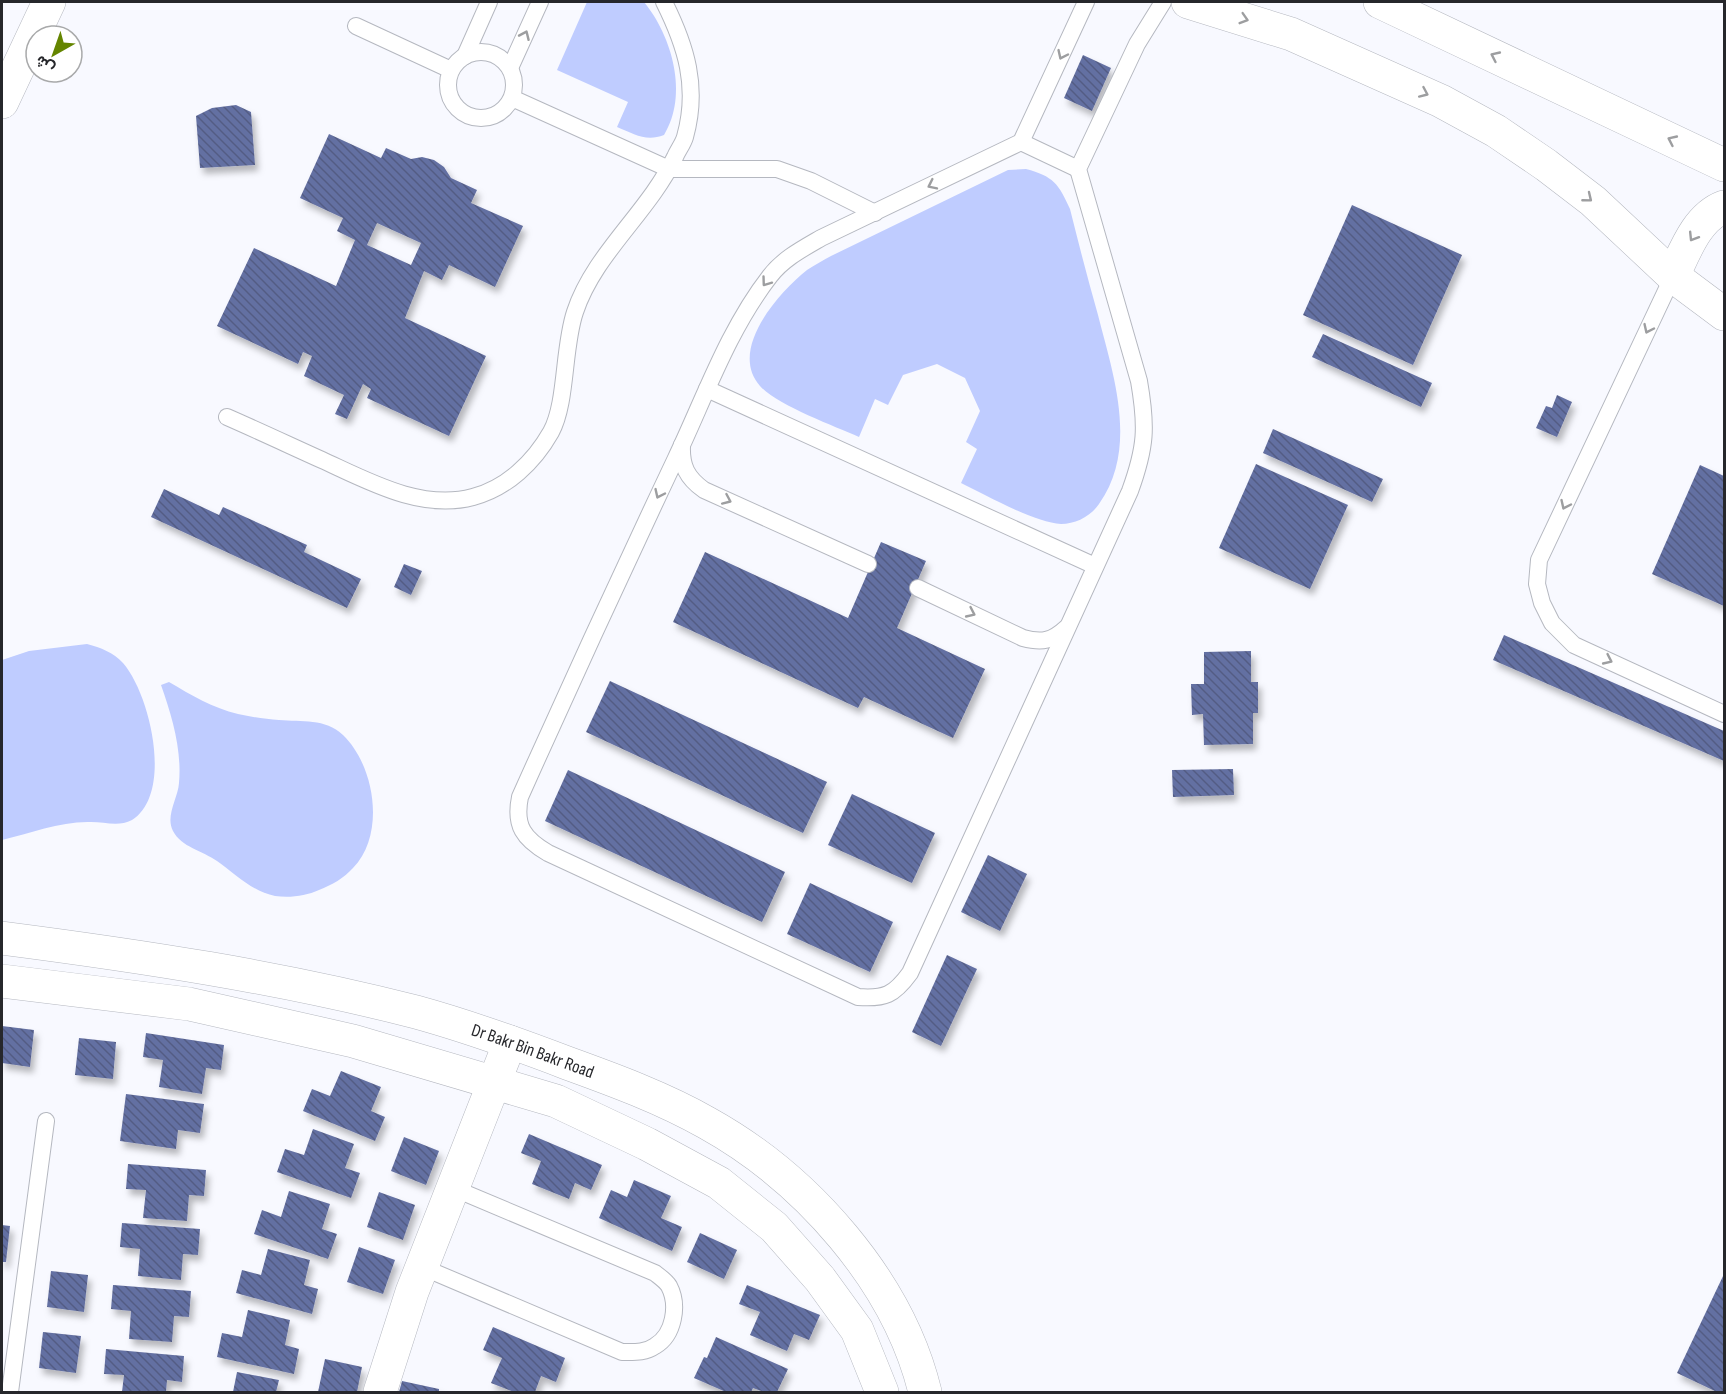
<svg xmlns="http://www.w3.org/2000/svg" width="1726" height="1394" viewBox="0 0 1726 1394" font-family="'Sofia Sans Condensed',Vazirmatn,sans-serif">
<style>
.grass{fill:#bfccff}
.building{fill:url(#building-back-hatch);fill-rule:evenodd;filter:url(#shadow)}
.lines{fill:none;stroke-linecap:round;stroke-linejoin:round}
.lane-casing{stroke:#b5b8c0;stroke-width:18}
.street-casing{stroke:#b5b8c0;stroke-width:34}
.secondary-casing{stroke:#b5b8c0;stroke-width:34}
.primary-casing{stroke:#b5b8c0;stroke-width:34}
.lane{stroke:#fff;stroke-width:16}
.street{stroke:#fff;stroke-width:33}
.secondary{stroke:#fff;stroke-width:33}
.primary{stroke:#fff;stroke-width:33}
.oneway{stroke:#9d9ea0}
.labels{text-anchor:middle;stroke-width:4.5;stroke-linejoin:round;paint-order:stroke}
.street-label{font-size:18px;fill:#26272b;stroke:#fff}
</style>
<defs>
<pattern id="building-back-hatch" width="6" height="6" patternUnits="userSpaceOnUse" patternTransform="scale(1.5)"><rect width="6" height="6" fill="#6470a2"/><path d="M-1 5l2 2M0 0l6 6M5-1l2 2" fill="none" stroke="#525c84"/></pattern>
<filter id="shadow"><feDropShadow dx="3.5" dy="6" stdDeviation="3" flood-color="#0004"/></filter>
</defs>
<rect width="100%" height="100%" fill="#f8f9ff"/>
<g class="grass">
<path d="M587,2H644C672,36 689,95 664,135C646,142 634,134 617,127L628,102L557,70Z"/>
<path d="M1026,169C1053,176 1059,184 1070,209C1079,245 1088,280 1098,315C1113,374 1139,448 1099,504C1091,516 1076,524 1061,524C1035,523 986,495 961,483L977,449L966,442L980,411L965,378L937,364L903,375L888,405L875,399L859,437C834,426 777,405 760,386C728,350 778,293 807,270C815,265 823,260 831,256L1008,170Z"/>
<path d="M87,644C101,648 113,652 123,663C150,694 174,793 132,820C119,827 105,822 91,822C61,821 31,833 2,840V660L29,651Z"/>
<path d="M169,682C191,695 213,708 238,714C251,717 266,719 279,720C302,722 325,718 343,735C375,766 386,834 353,868C344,878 332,885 319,890C306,896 290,898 275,896C253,892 234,873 217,861C203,851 181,847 173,831C165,816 178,798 179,783C182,750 172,716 161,685Z"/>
</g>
<g class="building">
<polygon points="1083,55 1111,68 1092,111 1064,98"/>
<polygon points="236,105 251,112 255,165 200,168 196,116 212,108"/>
<path d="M329,134L381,158L386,148L411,159L422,157L434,160L444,167L451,178L477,190L471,203L523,226L495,287L449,265L442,280L424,271L405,318L486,356L449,436L367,398L371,389L363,384L347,419L335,414L344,395L304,376L312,356L303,352L298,364L217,326L254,248L336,286L355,240L337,231L343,218L300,198ZM377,223L421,243L411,265L367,245Z"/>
<polygon points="1352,205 1462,255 1413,365 1303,315"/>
<polygon points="1323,334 1432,383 1421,407 1312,357"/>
<polygon points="1557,395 1572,402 1557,437 1536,428 1546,406 1552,408"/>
<polygon points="1273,429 1383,479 1372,502 1263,453"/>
<polygon points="1256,464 1348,505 1310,589 1219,548"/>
<polygon points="1700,465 1724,476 1724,606 1652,574"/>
<polygon points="164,489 219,515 223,507 307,545 304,552 361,579 347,608 151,517"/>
<polygon points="881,542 926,561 897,628 985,669 953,738 864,697 858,708 673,622 705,552 848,618"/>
<polygon points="404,564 422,571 411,595 394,587"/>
<polygon points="1504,635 1724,731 1724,761 1493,660"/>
<polygon points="1251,651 1251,682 1258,682 1258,713 1253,713 1253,744 1204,745 1203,714 1192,715 1191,684 1204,684 1204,652"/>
<polygon points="610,681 827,782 803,833 586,732"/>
<polygon points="1233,769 1234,795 1173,797 1172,770"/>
<polygon points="568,770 785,872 762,922 545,821"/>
<polygon points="852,794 935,833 912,883 828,845"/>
<polygon points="988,855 1027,874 1000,931 961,912"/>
<polygon points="810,883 893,922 870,972 787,934"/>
<polygon points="947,955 977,969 941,1046 912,1032"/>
<polygon points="2,1026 34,1030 30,1067 2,1063"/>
<polygon points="146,1033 224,1045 221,1070 206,1068 202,1094 159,1087 163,1060 143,1057"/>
<polygon points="79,1038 116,1042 113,1079 75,1075"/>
<polygon points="341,1071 381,1087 371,1111 385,1117 375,1141 303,1111 312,1089 330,1096"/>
<polygon points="126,1094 204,1104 200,1133 178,1130 176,1149 120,1141"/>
<polygon points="313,1129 354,1144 345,1168 360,1173 351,1198 277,1172 285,1149 304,1155"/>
<polygon points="529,1134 602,1165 591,1190 575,1183 569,1199 532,1184 541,1161 521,1153"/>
<polygon points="404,1137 439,1151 426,1185 391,1171"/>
<polygon points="128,1164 206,1170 204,1196 189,1195 187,1221 143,1218 146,1190 126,1189"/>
<polygon points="634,1180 671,1196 661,1218 682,1227 672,1251 599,1218 611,1190 627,1197"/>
<polygon points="289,1191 330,1204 322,1229 337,1234 328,1259 254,1234 262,1210 281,1217"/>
<polygon points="379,1192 415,1205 403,1240 367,1227"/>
<polygon points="122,1223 200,1229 198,1255 183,1254 181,1280 138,1276 140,1249 120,1247"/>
<polygon points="2,1225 10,1226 6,1262 2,1262"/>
<polygon points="700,1233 737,1250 724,1279 687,1262"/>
<polygon points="359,1247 395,1260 383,1294 347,1282"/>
<polygon points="268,1249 310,1260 304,1285 318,1289 312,1314 236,1293 242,1270 261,1275"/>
<polygon points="51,1271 88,1275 84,1312 47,1307"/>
<polygon points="1724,1274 1724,1392 1717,1392 1677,1373"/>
<polygon points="113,1285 191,1291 189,1317 174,1316 172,1342 129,1339 131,1311 111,1309"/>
<polygon points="747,1285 820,1315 809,1340 794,1334 787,1351 750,1335 760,1312 739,1304"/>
<polygon points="248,1310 290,1320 285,1345 299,1349 294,1374 217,1357 222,1333 242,1337"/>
<polygon points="493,1327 565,1358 556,1382 541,1376 535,1392 514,1392 491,1383 502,1358 483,1350"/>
<polygon points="43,1332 81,1336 76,1373 39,1368"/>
<polygon points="716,1337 788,1369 777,1392 764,1392 753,1388 751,1392 726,1392 694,1378 704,1357 707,1358"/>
<polygon points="106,1349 184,1356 182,1382 167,1380 166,1392 122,1392 124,1375 104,1374"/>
<polygon points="325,1359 362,1367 357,1392 318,1392"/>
<polygon points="237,1372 279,1380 276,1392 233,1392"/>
<polygon points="402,1381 439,1389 439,1392 399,1392"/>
</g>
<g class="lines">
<g class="lane-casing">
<g id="lane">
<path d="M1086,2L1021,142L821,238C802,249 783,259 770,276C728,330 705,397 676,458C623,570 571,683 520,797C514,826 524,839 548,853L858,997C885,999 894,995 910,973L1130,491C1146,447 1147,427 1139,381L1078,169L1137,44L1163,2"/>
<polyline points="356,26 451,70"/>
<circle cx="481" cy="85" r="33"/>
<polyline points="465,56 489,2"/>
<polyline points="510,68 540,2"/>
<polyline points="512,98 669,169 777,169 811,181 875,213"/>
<polyline points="1021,142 1078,169"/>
<polyline points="1673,276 1539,560 1537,584 1542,603 1552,623 1574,645 1724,714"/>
<polyline points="707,389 1095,566"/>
<path d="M227,417C259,431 291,446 322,460C368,481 421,511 473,497C507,488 534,462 551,432C567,403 563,347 575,312C594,254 648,213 675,157C678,150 683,144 685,137C699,87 686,46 664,2"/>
<path d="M682,445C681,466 687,478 704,490L868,564"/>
<path d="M918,588L1023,638C1042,643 1052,641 1066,628"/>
<path d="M422,1267L622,1352C634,1352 645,1353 655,1346C674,1335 679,1305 669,1286C666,1281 660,1277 655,1273L453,1188"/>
<polyline points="10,1392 46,1121"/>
</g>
</g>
<g class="street-casing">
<g id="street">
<polyline points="2,102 49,2"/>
<polyline points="2,981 189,1004 353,1041 556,1101 647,1144 719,1183 774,1227 820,1279 857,1330 882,1392"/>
<polyline points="380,1392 412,1292 510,1042"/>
</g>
</g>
<g class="secondary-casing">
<g id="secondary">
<path id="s1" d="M2,938C141,956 280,977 416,1012C467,1026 517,1044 567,1063C614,1080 663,1098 707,1123C806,1178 898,1281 925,1392"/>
</g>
</g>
<g class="primary-casing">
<g id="primary">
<polyline points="1188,2 1291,34 1441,101 1496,131 1546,165 1593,201 1673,276 1724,314"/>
<polyline points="1380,2 1724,165"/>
<path d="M1673,276C1685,251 1697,217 1724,207"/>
</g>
</g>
<use href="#lane" class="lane"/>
<use href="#street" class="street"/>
<use href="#secondary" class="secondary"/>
<use href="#primary" class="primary"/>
</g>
<defs><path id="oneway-chevron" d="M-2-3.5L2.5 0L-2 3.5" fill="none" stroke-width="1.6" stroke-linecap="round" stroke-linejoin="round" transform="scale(1.5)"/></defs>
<g class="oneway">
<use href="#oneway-chevron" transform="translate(1244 19) rotate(17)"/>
<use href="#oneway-chevron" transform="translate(525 35) rotate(-66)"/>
<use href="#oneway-chevron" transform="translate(1062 55) rotate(115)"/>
<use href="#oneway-chevron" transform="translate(1495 56) rotate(-155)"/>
<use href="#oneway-chevron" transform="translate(1424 93) rotate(24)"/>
<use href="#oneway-chevron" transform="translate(1672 140) rotate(-155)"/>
<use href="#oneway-chevron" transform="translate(932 185) rotate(154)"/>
<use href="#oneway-chevron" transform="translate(1588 198) rotate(39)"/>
<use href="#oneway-chevron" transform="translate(1693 237) rotate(122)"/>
<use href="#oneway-chevron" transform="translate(766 282) rotate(126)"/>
<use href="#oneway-chevron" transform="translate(1648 329) rotate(115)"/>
<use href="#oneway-chevron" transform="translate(659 494) rotate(115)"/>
<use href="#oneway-chevron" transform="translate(727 500) rotate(24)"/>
<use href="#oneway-chevron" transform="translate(1565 505) rotate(115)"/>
<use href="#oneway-chevron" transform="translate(971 613) rotate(25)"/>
<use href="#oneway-chevron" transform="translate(1608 660) rotate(25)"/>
</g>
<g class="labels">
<g class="street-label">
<text dy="6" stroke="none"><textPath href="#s1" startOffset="544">Dr Bakr Bin Bakr Road</textPath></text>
</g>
</g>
<rect width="1726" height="1394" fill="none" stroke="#26272b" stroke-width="6"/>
<g transform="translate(54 54) rotate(220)"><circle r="28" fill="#ffffff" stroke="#a8a9aa" stroke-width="1.5"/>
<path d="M0-4.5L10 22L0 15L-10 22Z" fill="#648500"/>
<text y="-9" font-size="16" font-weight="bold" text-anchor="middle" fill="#26272b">ش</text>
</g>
</svg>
